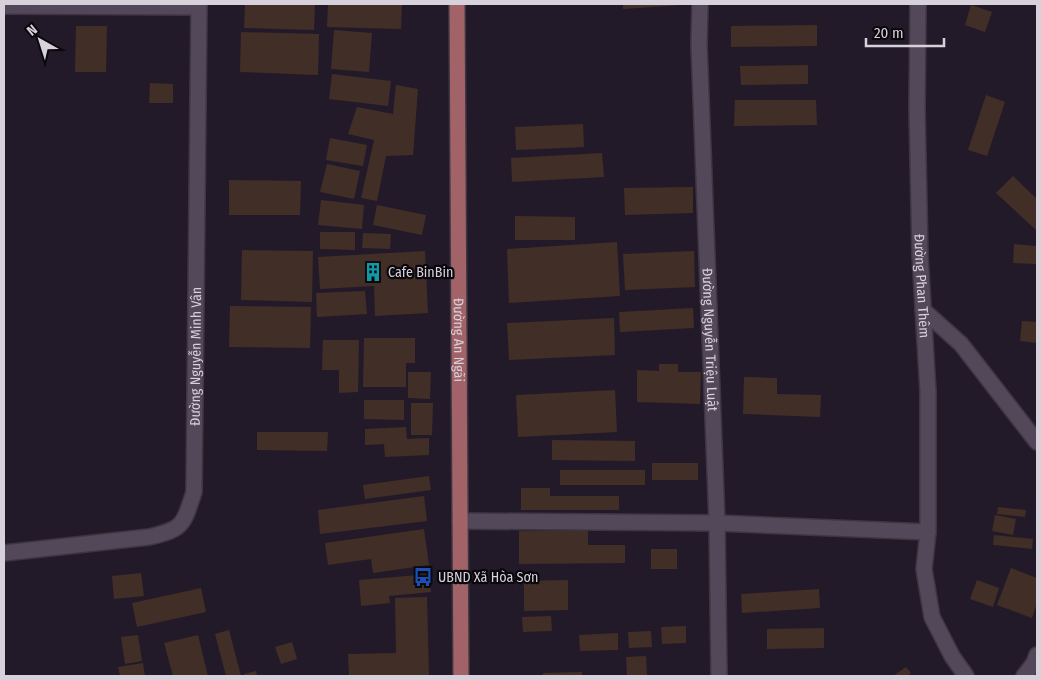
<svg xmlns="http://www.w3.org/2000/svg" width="1041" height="680" viewBox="0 0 1041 680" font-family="'Fira Sans Condensed',sans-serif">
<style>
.building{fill:#412e27}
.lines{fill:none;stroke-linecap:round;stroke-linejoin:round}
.minor-casing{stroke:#3d3642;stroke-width:18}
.major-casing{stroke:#3d3642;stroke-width:18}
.minor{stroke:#524859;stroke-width:15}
.major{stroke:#a26368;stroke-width:15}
.labels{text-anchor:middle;stroke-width:4.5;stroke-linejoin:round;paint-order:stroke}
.poi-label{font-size:14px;fill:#d7d1dc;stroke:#0a070d;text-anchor:start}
.street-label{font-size:14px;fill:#d7d1dc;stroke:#0a070d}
</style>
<rect width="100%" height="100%" fill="#231a29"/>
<g class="building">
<polygon points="245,4 315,4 314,30 244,28"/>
<polygon points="328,4 402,4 401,29 327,27"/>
<polygon points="623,4 682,4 682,5 623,9"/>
<polygon points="971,5 992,12 985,32 965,25"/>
<polygon points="817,25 817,46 731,47 731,26"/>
<polygon points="76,26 107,26 106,72 75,72"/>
<polygon points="334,30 372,33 369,72 331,69"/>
<polygon points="241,32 319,34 318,75 240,72"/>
<polygon points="808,65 808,84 741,85 740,66"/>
<polygon points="332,74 391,81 388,106 329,99"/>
<polygon points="150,83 173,84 173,103 149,103"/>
<polygon points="396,85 418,89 413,155 386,156 377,201 361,198 374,140 348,134 357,107 393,114"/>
<polygon points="986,95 1005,102 987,156 968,150"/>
<polygon points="735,100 816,100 817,125 734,126"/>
<polygon points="583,124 584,147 516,150 515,127"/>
<polygon points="330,138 367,145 363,166 326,160"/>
<polygon points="602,153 604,177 512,182 511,158"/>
<polygon points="327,164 360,171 354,199 320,192"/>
<polygon points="1013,176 1037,199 1037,228 1036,230 996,193"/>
<polygon points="229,180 301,181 300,215 229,215"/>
<polygon points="693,187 693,213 625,215 624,188"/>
<polygon points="321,200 364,205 362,229 318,225"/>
<polygon points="377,205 426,215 422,235 373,225"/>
<polygon points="515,216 575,217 575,240 515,240"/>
<polygon points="320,232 355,232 355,250 320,249"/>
<polygon points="363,233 391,234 390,249 362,248"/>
<polygon points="617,242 620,296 509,303 507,249"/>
<polygon points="1014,244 1037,246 1037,264 1013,263"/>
<polygon points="242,250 313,251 312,302 241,300"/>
<polygon points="425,251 428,313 375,316 374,286 320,289 318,257"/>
<polygon points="694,251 695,287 625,290 623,254"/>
<polygon points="365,291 367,314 317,317 316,293"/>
<polygon points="230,306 311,307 310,348 229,347"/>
<polygon points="693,308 694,328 620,332 619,312"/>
<polygon points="614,318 615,355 509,360 507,323"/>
<polygon points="1022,321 1037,322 1037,343 1020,341"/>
<polygon points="364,338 415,338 415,363 406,363 406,387 363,387"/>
<polygon points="323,340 359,340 358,392 339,393 339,370 322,370"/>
<polygon points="659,364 678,364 678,372 701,372 700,404 637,402 637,370 659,371"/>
<polygon points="408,372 431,372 430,399 408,398"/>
<polygon points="744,377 777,378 777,394 821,395 820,417 743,414"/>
<polygon points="615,390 617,432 518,437 516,395"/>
<polygon points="364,400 404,400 404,420 364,419"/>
<polygon points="411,403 433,403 432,435 411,435"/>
<polygon points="406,427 407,439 429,438 429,455 385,457 384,444 365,445 365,429"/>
<polygon points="257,432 328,432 327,451 257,450"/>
<polygon points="552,440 635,441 635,461 552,460"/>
<rect x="652" y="463" width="46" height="17"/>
<rect x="560" y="470" width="85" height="15"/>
<polygon points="429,476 431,490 365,499 363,485"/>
<polygon points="521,488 550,488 550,496 619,496 619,510 521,510"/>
<polygon points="424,496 427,521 320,534 318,510"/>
<polygon points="998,507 1026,510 1025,517 997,514"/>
<polygon points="995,515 1016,519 1013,535 992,531"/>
<polygon points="424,529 429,565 373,573 371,559 328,565 325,543"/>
<polygon points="588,530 588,545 625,545 625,563 519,564 519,531"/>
<polygon points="994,535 1033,539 1032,549 993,545"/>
<rect x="651" y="549" width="26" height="20"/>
<polygon points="1011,568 1037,578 1037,603 1032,618 997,605"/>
<polygon points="141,573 144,596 114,599 112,576"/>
<polygon points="430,574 431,592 389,596 390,603 361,606 359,580"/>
<polygon points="568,580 568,610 524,611 524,581"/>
<polygon points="977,580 999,588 993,607 970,599"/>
<polygon points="201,588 206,612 137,627 132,603"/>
<polygon points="819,589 820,608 742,613 741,594"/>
<polygon points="427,597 429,676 349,676 348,654 396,653 395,598"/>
<polygon points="551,616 552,631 523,632 522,617"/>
<polygon points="686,626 686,643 662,644 661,627"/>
<polygon points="824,628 824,648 767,649 767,629"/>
<polygon points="229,630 241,676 226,676 215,634"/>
<polygon points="651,631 652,647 629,648 628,632"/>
<polygon points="618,633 618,650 580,651 579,635"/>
<polygon points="138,635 142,661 125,664 121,637"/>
<polygon points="198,635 208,676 173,676 164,643"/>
<polygon points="292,642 297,659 281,664 275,647"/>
<polygon points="646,656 647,675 627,675 626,657"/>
<polygon points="143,663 145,676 120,676 118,667"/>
<polygon points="906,667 911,673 907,676 893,676"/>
<polygon points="256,671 257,676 244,676 244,674"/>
<polygon points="582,672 582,676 543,676 543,673"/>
</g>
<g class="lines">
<g class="minor-casing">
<g id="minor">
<path id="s1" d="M700,4L699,44L717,523L719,676"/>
<path id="s2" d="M918,4L917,110L920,255L928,392V532L924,569L932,617L952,656L966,676"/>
<polyline points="4,6 199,7"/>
<polyline points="923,310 961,344 1037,442"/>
<polyline points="460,521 717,523 928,532"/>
<path id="s3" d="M4,553L149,537C184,529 183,525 194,492L199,4"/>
<polyline points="1024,676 1034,663 1037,655"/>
</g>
</g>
<g class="major-casing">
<g id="major">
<path id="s4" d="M457,4L461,676"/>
</g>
</g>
<use href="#minor" class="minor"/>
<use href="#major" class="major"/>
</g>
<defs>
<g id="building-bare" transform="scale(1.5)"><path d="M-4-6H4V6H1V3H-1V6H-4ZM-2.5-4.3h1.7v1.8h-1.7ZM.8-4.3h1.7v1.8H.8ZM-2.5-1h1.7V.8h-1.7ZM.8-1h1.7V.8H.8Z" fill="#0f9aa8" stroke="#0a070d" stroke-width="2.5" paint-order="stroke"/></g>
<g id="bus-bare" transform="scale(1.5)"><path d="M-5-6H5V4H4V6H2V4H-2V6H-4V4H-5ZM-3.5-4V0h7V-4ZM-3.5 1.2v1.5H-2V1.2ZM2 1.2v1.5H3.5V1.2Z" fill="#1a4fb4" stroke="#0a070d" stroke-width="2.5" paint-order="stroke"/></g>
</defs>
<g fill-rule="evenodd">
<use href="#building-bare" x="373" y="272"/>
<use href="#bus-bare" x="423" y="577"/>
</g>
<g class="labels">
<g class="poi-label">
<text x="388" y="277">Cafe BinBin</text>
<text x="438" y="582">UBND Xã Hòa Sơn</text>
</g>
<g class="street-label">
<text dy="5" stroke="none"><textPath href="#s2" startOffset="282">Đường Phan Thêm</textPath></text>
<text dy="5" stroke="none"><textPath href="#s4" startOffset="336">Đường An Ngãi</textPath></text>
<text dy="5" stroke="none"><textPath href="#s1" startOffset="336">Đường Nguyễn Triệu Luật</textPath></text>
<text dy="5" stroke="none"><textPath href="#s3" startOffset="351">Đường Nguyễn Minh Vân</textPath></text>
</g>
</g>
<rect width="1041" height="680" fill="none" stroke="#d7d1dc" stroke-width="10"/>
<g transform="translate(40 40) rotate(321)" stroke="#0a070d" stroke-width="4" paint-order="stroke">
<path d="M0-4L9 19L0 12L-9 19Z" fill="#d7d1dc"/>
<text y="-8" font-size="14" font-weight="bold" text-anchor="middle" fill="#d7d1dc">N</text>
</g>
<path d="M866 38v8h78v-8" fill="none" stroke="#d7d1dc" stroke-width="2.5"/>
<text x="874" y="38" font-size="15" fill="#d7d1dc" stroke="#0a070d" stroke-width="4" paint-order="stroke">20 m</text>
</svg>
